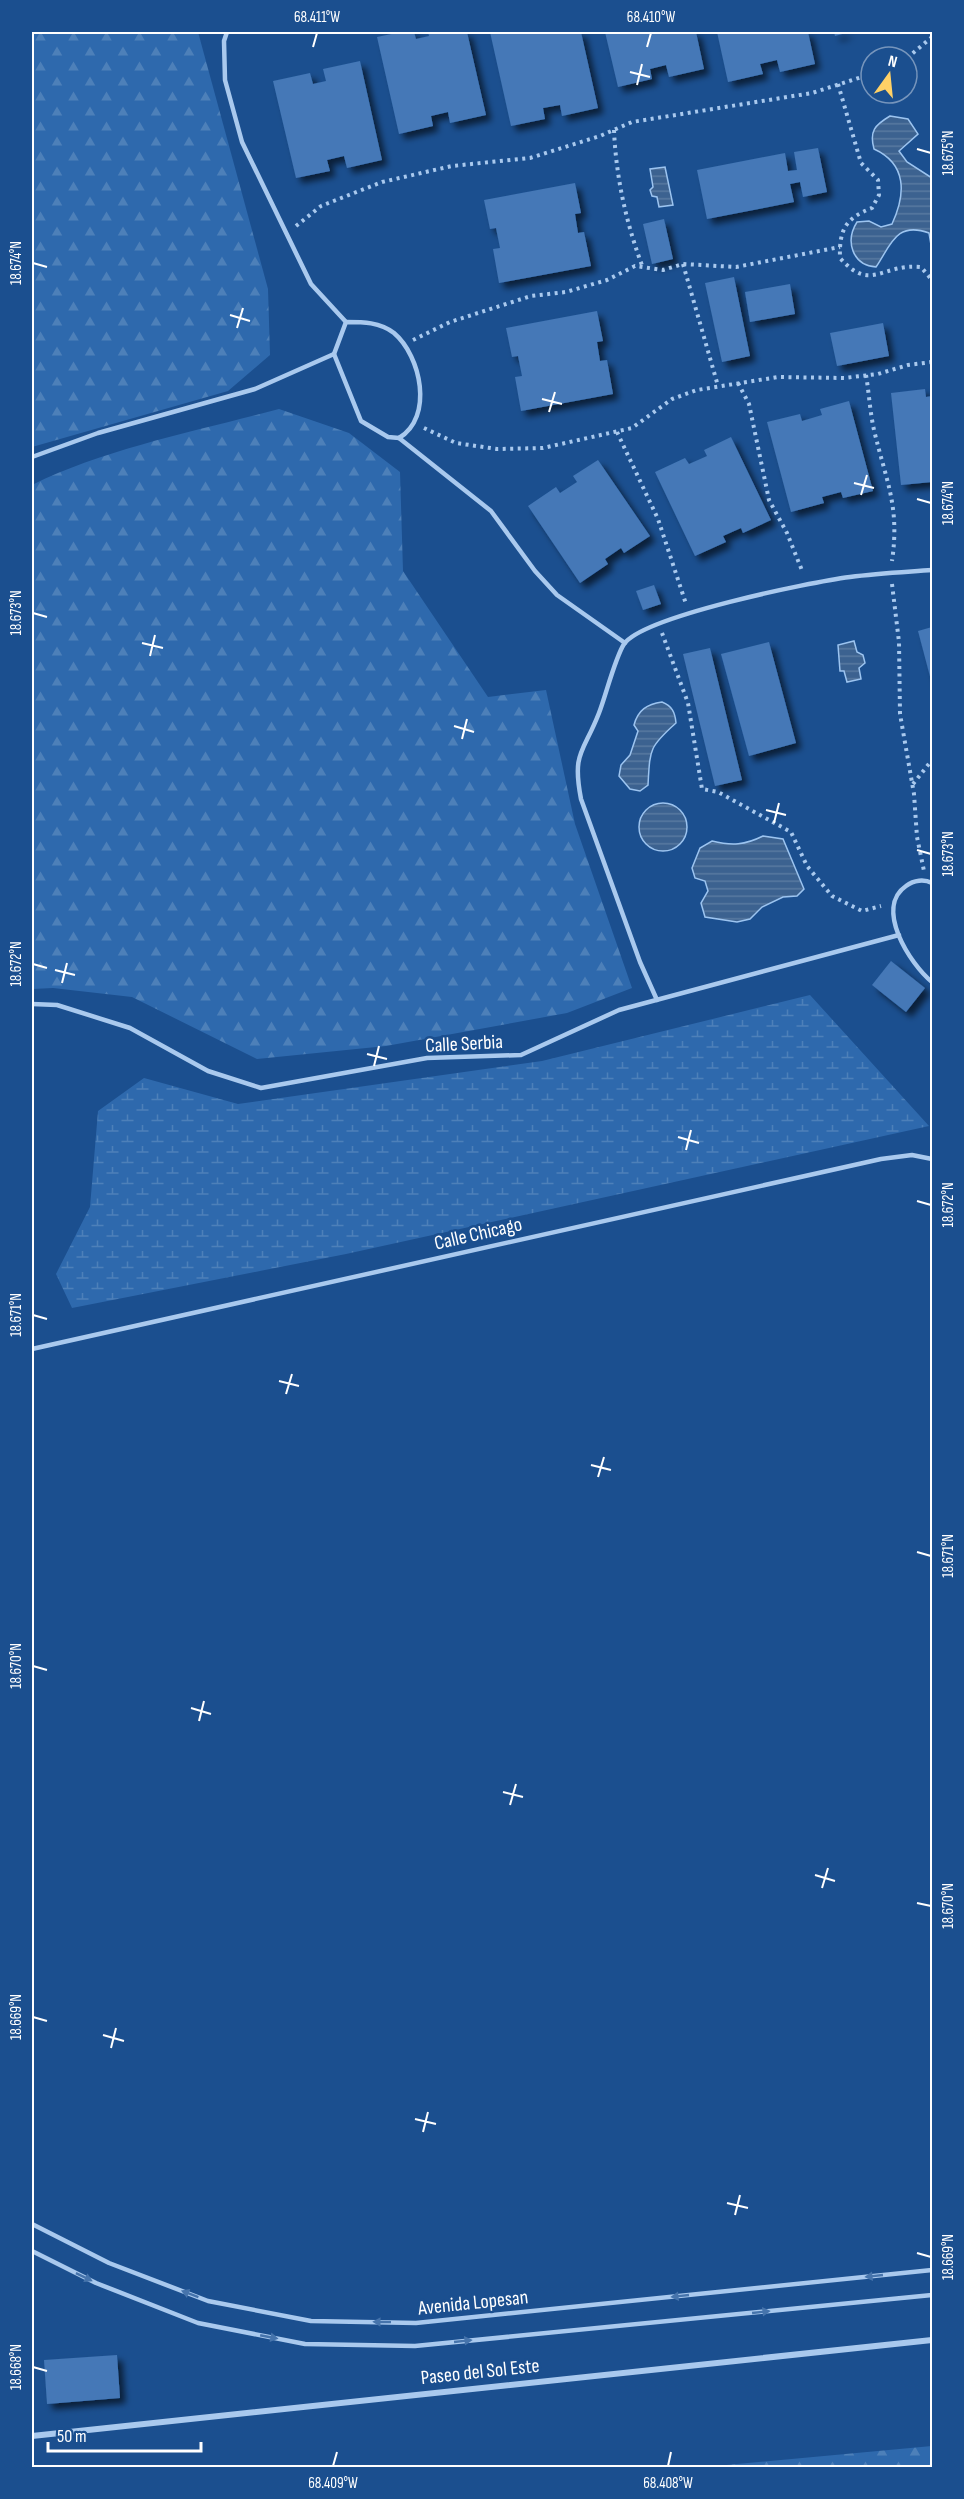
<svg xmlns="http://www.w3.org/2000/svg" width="964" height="2499" viewBox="0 0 964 2499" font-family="'Sofia Sans Condensed',sans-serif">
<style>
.forest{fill:url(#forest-firs)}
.wetland{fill:url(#wetland-marsh)}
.water{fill:url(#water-rules);stroke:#9cc4f0;stroke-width:1.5}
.building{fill:#4478b7;filter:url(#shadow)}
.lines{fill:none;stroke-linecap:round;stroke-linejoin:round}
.path{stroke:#a9c9ee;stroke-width:4;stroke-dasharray:3 4.5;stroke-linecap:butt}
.service{stroke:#a9c9ee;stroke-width:4.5}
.minor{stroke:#a9c9ee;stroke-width:6}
.oneway{fill:#4674ac}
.ticks{fill:none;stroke:#fff;stroke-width:2}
.labels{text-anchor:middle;stroke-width:5;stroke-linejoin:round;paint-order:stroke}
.street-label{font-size:20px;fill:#fff;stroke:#1b4f8f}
.neatline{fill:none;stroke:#fff;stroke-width:2}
.ticks-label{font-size:15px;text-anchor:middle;fill:#fff}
</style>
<defs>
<pattern id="forest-firs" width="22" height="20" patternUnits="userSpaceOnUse" patternTransform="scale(1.5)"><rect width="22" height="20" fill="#2e69ad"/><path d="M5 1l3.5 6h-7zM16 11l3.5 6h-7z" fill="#4d80b9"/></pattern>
<pattern id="wetland-marsh" width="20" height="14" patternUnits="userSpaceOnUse" patternTransform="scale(1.5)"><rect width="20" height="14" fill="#2e69ad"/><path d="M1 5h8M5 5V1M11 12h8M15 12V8" fill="none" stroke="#4d80b9"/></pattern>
<pattern id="water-rules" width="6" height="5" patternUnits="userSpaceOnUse" patternTransform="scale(1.5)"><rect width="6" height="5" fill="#3c6290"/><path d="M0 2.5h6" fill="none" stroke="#597aa1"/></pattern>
<filter id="shadow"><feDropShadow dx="5.5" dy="5.5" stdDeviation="3" flood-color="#0009"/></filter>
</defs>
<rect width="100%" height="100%" fill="#1b4f8f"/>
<g class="forest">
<polygon points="32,32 198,32 268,289 270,355 228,391 32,447"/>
<path d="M279,409L349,433L400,472L403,571L488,697L546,690L575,824L632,988L567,1013L386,1046L257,1059L132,997L53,988L32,989V485C107,448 198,431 279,409Z"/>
<polygon points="932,2446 932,2467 705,2467"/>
</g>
<polygon class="wetland" points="810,995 929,1126 346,1254 72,1308 56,1274 90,1207 98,1111 144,1078 238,1104 542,1061"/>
<g class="water">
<path d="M890,116L908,119L918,134L899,151L907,162L932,178V251L929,233C896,221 891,245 876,267C852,265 845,241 857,222L869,221L881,227L892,224C906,194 907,164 874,149C869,131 875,125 890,116Z"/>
<polygon points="665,167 673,205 659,207 657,197 652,196 650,190 653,187 650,169"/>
<polygon points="854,641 857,652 863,655 865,663 859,668 861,679 847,682 844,671 840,671 838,645"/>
<path d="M662,702C672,706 675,712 676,723C649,747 650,749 648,785L640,791L630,789L619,776L621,765L630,755L638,731L634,725C638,710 647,704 662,702Z"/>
<circle cx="663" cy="827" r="24"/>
<path d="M763,836L783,839L804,889L797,896L783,897L762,907L750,919L737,922L705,917L701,903L708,891L705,881L695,878L692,868L700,848L712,841C732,846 745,845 763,836Z"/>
</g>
<g class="building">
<polygon points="401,32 414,32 416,39 429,36 428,32 467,32 486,115 450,123 448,112 431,116 433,126 399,134 377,37"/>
<polygon points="490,32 581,32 598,108 562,116 560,105 543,108 545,119 511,126"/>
<polygon points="605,32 696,32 704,69 669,77 666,65 650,69 652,79 618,87"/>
<polygon points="717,32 808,32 815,64 780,72 777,60 760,64 763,74 728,82"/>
<polygon points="834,32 849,32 835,36"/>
<polygon points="360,61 382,160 347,168 344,156 327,160 330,171 296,178 273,81 310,73 313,84 326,81 323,69"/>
<polygon points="818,148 827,192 803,197 800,182 790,184 794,202 707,219 697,170 785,153 788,171 797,170 794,152"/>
<polygon points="575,183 581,213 575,214 578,233 584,232 591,266 499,283 493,249 500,248 496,228 490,229 484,200"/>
<polygon points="664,219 673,259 652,264 643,224"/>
<polygon points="734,277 750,356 722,362 705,283"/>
<polygon points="790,284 795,314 750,322 745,292"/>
<polygon points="597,311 603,341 597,342 600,361 607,360 613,394 521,411 515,377 522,376 518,356 512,357 506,328"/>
<polygon points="883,323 889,356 837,366 830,333"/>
<polygon points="925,389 926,397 932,396 932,482 901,485 891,393"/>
<polygon points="849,401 873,491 843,498 841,492 822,497 824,503 791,512 767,422 800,414 802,421 822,415 820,409"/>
<polygon points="731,437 771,520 743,533 741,528 723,536 726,542 695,556 655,472 685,458 689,464 707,456 704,450"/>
<polygon points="598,460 650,536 624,553 621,548 605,559 608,564 580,583 528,506 556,487 560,493 577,482 573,476"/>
<polygon points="654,585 661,604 643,610 636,591"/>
<polygon points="932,627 932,684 918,631"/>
<polygon points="769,642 796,743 749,756 721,654"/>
<polygon points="710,648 742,780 715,786 683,654"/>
<polygon points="891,961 925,988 906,1012 872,985"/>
<polygon points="117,2355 120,2398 47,2404 44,2360"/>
</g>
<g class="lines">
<g class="path">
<polyline points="907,58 932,37"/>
<path d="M838,84L861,163L878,180L879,195L872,208C846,218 839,229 840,258C871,293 882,263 921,267L932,280"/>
<path d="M614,130C616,177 626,223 643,268"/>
<polyline points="296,226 321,206 382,182 452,166 530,158 600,136 632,122 812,93 871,74"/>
<polyline points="683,264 718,386"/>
<polyline points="932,299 932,300"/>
<polyline points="413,340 450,322 531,296 566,292 607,280 635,266 663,270 683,264 736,267 840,247"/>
<path d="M866,375C869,393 870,412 874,430C886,481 900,506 892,561"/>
<polyline points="738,383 749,404 769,500 787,533 803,573"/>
<polyline points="424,428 456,443 497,449 543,448 632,428 672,399 697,390 778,377 844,378 878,374 908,365 932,362"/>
<polyline points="617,432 658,519 686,604"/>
<polyline points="892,584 899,642 900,714 914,794 917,837 924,871"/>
<polyline points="662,633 688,703 702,789 718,792 791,832 807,866 832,896 862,911 881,906"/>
<polyline points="913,784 932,760"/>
</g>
<g class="service">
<polyline points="227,32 224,41 225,80 242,142 311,284 346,322"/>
<path d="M346,322C363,322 380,322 394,333C421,356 434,417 399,438L388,437L361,421L334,354Z"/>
<polyline points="399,438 491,511 535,571 557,595 625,643"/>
<polyline points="32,457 98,433 255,389 334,354"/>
<path d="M932,883C924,879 914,880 906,886C874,908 910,964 932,982"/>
<path d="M657,1000L640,962L581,799C572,752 583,754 599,713C606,695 615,658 624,644C644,616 811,582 850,577C878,573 905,572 932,570"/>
<polyline points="32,1004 57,1005 130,1028 208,1071 261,1088 427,1058 521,1055 619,1010 899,935"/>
<polyline points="32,1349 881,1159 912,1155 932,1159"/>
<polyline points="32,2224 109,2263 208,2301 311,2321 416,2323 932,2270"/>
<polyline points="32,2251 96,2283 198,2323 305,2344 415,2346 932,2295"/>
</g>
<polyline class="minor" points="32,2436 932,2340"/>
</g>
<defs><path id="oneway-solid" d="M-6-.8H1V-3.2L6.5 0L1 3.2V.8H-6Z" transform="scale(1.5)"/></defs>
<g class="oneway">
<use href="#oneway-solid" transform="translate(874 2276) rotate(174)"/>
<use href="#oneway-solid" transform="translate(84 2277) rotate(26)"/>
<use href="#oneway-solid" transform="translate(190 2294) rotate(-159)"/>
<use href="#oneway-solid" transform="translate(680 2296) rotate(174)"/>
<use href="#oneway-solid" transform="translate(761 2312) rotate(-6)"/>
<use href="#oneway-solid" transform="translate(382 2322) rotate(-179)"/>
<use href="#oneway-solid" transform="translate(269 2337) rotate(11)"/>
<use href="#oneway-solid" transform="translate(463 2341) rotate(-6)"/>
</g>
<path class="ticks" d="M313,47L317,33M647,47L651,33M630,72L650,77M637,85L642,64M917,149L931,153M33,263L47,267M230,315L250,321M237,328L243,308M542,399L562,404M549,412L555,392M854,483L874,488M861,495L867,475M917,499L931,503M33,613L47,617M142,643L163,648M150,656L155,635M454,726L474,732M462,739L467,719M766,810L786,815M774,823L779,803M917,850L931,854M33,964L47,968M55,970L75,975M62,983L67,963M367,1054L387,1059M374,1066L379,1046M678,1137L699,1143M686,1150L691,1130M917,1201L931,1205M33,1315L47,1319M279,1381L299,1386M286,1394L292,1374M591,1465L611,1470M598,1477L604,1457M917,1552L931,1556M33,1666L47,1670M191,1708L211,1714M199,1721L204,1701M503,1792L523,1797M510,1805L516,1784M815,1875L835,1881M822,1888L828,1868M917,1903L931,1906M33,2017L47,2021M103,2035L124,2041M111,2048L116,2028M415,2119L436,2124M423,2132L428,2112M727,2203L748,2208M735,2215L740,2195M917,2253L931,2257M33,2367L47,2371M333,2466L337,2452M668,2466L671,2452"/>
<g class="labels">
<g class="street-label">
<text transform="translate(464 1043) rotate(-3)" y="7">Calle Serbia</text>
<text transform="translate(478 1233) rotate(-13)" y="7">Calle Chicago</text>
<text transform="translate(473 2302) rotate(-6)" y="7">Avenida Lopesan</text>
<text transform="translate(480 2371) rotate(-6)" y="7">Paseo del Sol Este</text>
</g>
</g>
<rect width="964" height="2499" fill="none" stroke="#1b4f8f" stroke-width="66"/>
<g transform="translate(889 75) rotate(15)"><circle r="28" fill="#1b4f8f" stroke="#7695bc" stroke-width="1.5"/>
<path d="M0-4.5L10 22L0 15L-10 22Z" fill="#ffd166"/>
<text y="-9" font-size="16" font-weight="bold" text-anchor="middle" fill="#ffffff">N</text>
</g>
<path d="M48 2442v9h153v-9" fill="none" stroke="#ffffff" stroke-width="3"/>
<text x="57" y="2442" font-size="18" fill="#ffffff" stroke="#1b4f8f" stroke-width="4.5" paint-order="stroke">50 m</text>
<rect x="33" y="33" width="898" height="2433" class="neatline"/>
<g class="ticks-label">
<text x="317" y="22">68.411°W</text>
<text x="651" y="22">68.410°W</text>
<text transform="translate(948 153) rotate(-90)" y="5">18.675°N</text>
<text transform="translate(16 263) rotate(-90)" y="5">18.674°N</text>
<text transform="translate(948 503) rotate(-90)" y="5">18.674°N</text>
<text transform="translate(16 613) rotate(-90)" y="5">18.673°N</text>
<text transform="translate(948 854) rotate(-90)" y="5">18.673°N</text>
<text transform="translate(16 964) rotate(-90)" y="5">18.672°N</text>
<text transform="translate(948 1205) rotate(-90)" y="5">18.672°N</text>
<text transform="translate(16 1315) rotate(-90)" y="5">18.671°N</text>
<text transform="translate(948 1556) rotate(-90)" y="5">18.671°N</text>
<text transform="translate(16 1666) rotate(-90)" y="5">18.670°N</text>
<text transform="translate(948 1906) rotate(-90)" y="5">18.670°N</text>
<text transform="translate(16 2017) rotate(-90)" y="5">18.669°N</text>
<text transform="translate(948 2257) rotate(-90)" y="5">18.669°N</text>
<text transform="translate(16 2367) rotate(-90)" y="5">18.668°N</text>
<text x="333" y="2488">68.409°W</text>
<text x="668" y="2488">68.408°W</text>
</g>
</svg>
